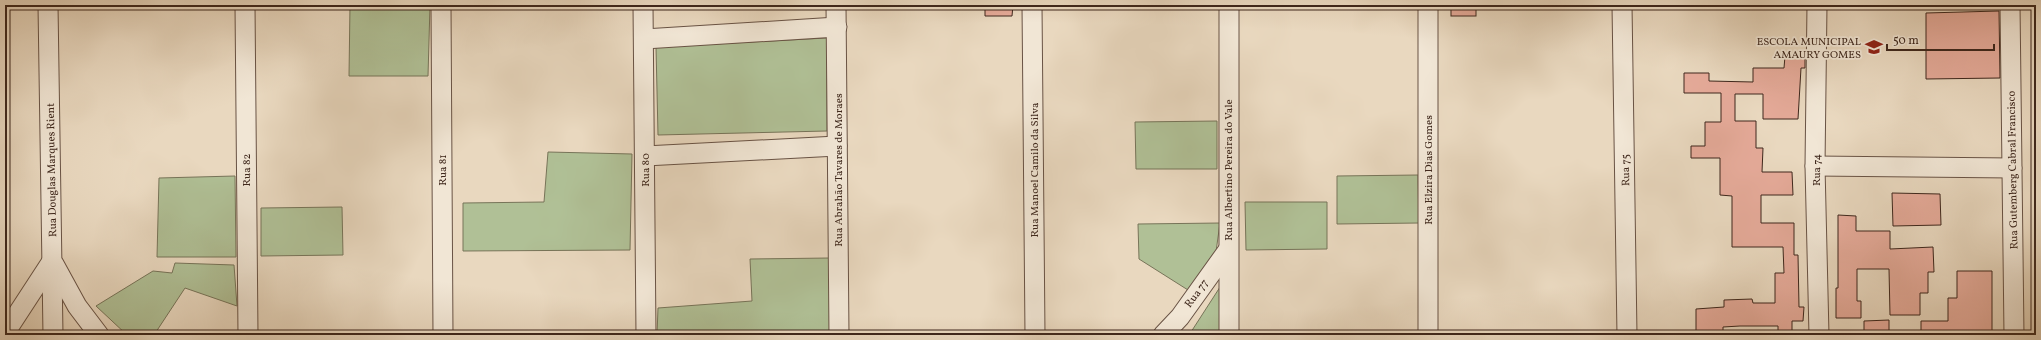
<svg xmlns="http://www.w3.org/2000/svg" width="2041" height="340" viewBox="0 0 2041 340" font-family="Vollkorn,serif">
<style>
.green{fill:#b0c096;stroke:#777459}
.building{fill:#e5aa99;stroke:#3e271c}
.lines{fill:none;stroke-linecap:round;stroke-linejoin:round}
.minor-casing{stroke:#695345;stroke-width:21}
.minor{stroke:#f1e6d5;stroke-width:19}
.labels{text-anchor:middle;stroke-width:3.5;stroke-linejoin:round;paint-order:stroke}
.poi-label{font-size:11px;fill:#3e271c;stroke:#f1e6d5;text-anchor:end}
.street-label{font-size:11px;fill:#3e271c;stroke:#f1e6d5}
</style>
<rect width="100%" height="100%" fill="#e9d8bf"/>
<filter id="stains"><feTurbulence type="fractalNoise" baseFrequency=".005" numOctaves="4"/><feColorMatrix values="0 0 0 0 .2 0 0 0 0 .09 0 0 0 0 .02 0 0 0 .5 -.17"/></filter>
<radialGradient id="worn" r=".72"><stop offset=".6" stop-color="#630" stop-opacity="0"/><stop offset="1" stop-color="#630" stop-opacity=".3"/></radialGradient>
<g class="green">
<polygon points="350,5 430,5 428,76 349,76"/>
<polygon points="827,38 827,131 658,135 656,47"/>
<polygon points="1217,121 1217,169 1136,169 1135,122"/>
<polygon points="548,152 632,154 630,250 463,251 463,203 544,202"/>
<polygon points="1418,175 1419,223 1337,224 1337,176"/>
<polygon points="235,176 236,257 157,257 159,178"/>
<polygon points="1245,202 1327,202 1327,249 1246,250"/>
<polygon points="342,207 343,255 261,256 261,208"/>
<polygon points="1220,223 1215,259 1188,290 1139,259 1138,224"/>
<polygon points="829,258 831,335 657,335 658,308 752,301 750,259"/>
<polygon points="175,263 234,265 237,306 185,288 154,335 127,335 96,306 153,271 172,273"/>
<polygon points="1222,284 1223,335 1187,335 1191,332"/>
</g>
<g class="building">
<polygon points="985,5 1013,5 1012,16 985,16"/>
<rect x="1451" y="5" width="25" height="11"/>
<polygon points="1999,11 2000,78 1926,79 1926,13"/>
<polygon points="1785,56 1805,57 1805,68 1801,68 1798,119 1763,119 1763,94 1735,94 1735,121 1756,121 1756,148 1763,148 1762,172 1792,172 1793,195 1761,195 1761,223 1794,223 1794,255 1798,255 1799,307 1804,307 1803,321 1792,321 1792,332 1778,332 1778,326 1740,326 1723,327 1723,335 1696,335 1696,309 1724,307 1724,300 1752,299 1753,303 1775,303 1775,273 1784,273 1783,247 1732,247 1732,196 1720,195 1720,158 1691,158 1691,146 1705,146 1705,122 1721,122 1721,93 1684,93 1684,73 1709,73 1709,81 1753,82 1753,68 1784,68"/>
<polygon points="1892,193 1940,194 1941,225 1893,226"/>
<polygon points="1838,215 1856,216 1856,231 1890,231 1890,249 1933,247 1934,272 1928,272 1928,293 1920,293 1920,315 1890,315 1889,269 1857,269 1857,301 1861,301 1861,318 1836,318 1836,288 1838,288"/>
<polygon points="1957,271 1992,271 1992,335 1921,335 1921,321 1948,321 1948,298 1957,298"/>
<polygon points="1889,320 1889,335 1864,335 1864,321"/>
</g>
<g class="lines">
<g class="minor-casing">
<g id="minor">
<polyline points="48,5 53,335"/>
<polyline points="245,5 248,335"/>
<polyline points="441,5 443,335"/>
<polyline points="643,5 646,335"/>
<polyline points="836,5 839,335"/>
<polyline points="1032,5 1035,335"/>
<polyline points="1229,5 1229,335"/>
<polyline points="1622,5 1627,335"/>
<polyline points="1817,5 1815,166 1819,335"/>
<polyline points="2010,5 2014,335"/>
<polyline points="644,39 837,27"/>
<polyline points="645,156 837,146"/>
<polyline points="1815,166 2012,168"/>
<polyline points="54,264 77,306 99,335"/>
<polyline points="5,333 52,261"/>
<polyline points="1163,335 1180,317 1228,250"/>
<polyline points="1428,335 1428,5"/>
</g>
</g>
<use href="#minor" class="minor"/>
</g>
<defs>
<g id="school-bare" transform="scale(1.38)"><path d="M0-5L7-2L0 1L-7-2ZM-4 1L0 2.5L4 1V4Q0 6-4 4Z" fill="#8f2418" stroke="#f1e6d5" stroke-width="2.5" paint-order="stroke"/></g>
</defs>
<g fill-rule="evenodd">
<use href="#school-bare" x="1874" y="47"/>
</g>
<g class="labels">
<g class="poi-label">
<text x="1861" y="45">ESCOLA MUNICIPAL<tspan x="1861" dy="13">AMAURY GOMES</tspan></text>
</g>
<g class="street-label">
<text transform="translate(51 170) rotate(-91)" y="4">Rua Douglas Marques Rient</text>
<text transform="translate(246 170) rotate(-90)" y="4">Rua 82</text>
<text transform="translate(442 170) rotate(-90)" y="4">Rua 81</text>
<text transform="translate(645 170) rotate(-90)" y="4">Rua 80</text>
<text transform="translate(838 170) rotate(-90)" y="4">Rua Abrahão Tavares de Moraes</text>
<text transform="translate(1034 170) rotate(-90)" y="4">Rua Manoel Camilo da Silva</text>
<text transform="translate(1228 170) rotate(-90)" y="4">Rua Albertino Pereira do Vale</text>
<text transform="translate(1428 170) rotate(-90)" y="4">Rua Elzira Dias Gomes</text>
<text transform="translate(1625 170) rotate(-91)" y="4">Rua 75</text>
<text transform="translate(1816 170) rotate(-90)" y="4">Rua 74</text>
<text transform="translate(2012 170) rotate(-91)" y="4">Rua Gutemberg Cabral Francisco</text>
<text transform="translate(1196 293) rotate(-54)" y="4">Rua 77</text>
</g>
</g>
<rect width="2041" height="340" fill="none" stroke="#e9d8bf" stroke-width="20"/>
<rect x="6" y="6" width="2029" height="328" fill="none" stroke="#3e271c" stroke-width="2"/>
<rect x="10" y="10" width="2021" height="320" fill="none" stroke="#3e271c"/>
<path d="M1887 44v6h107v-6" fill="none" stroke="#3e271c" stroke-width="2"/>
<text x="1893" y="44" font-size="12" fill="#3e271c" stroke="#f1e6d5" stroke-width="3" paint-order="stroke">50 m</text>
<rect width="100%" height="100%" filter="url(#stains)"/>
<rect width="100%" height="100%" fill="url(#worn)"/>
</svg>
